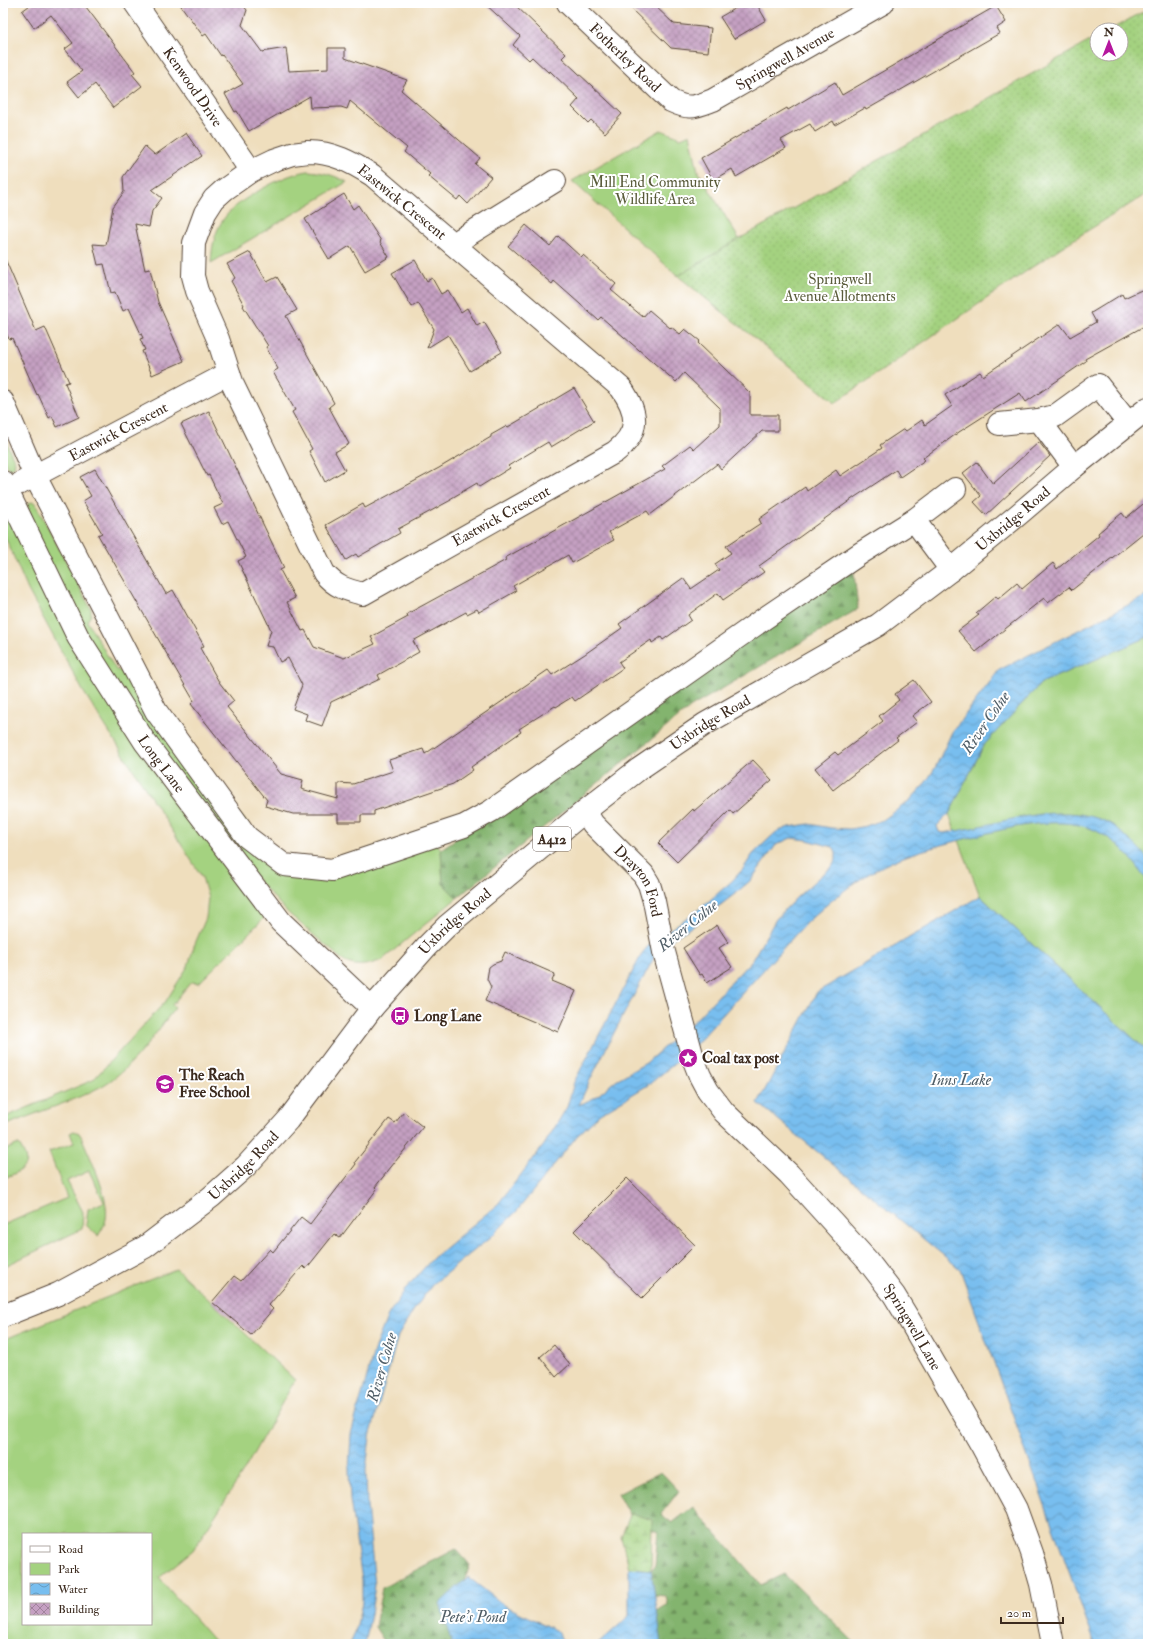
<svg xmlns="http://www.w3.org/2000/svg" width="1151" height="1647" viewBox="0 0 1151 1647" font-family="'IM FELL Double Pica',serif">
<style>
.green{fill:#a4d280;stroke:#707e4f;fill-rule:evenodd}
.forest{fill:url(#forest-firs);stroke:#5f6f46}
.wetland{fill:url(#wetland-marsh);stroke:#707e4f}
.garden{fill:url(#garden-dots);stroke:#707e4f}
.water{fill:url(#water-waves);stroke:#5a7486;fill-rule:evenodd}
.building{fill:url(#building-cross-hatch)}
.lines{fill:none;stroke-linecap:round;stroke-linejoin:round}
.street-casing{stroke:#564536;stroke-width:24}
.primary-casing{stroke:#564536;stroke-width:24}
.street{stroke:#fff;stroke-width:22}
.primary{stroke:#fff;stroke-width:22}
.labels{text-anchor:middle;stroke-width:4;stroke-linejoin:round;paint-order:stroke}
.shield{fill:#fff;stroke:#766a62;stroke-width:1}
.shield-label{font-size:14px;font-weight:bold;fill:#3b2a1e}
.street-label{font-size:15px;fill:#3b2a1e;stroke:#fff}
.park-label{font-size:15px;fill:#5a5c3b;stroke:#fff}
.poi-label{font-size:15px;font-weight:bold;fill:#3b2a1e;stroke:#fff;text-anchor:start}
.water-label{font-size:16px;font-style:italic;fill:#505e67;stroke:#fff}
</style>
<defs>
<pattern id="forest-firs" width="22" height="20" patternUnits="userSpaceOnUse"><rect width="22" height="20" fill="#83b46e"/><path d="M5 1l3.5 6h-7zM16 11l3.5 6h-7z" fill="#6c935a"/></pattern>
<pattern id="wetland-marsh" width="20" height="14" patternUnits="userSpaceOnUse"><rect width="20" height="14" fill="#a4d280"/><path d="M1 5h8M5 5V1M11 12h8M15 12V8" fill="none" stroke="#8eb46e"/></pattern>
<pattern id="garden-dots" width="8" height="8" patternUnits="userSpaceOnUse"><rect width="8" height="8" fill="#a4d280"/><path d="M2 2h.1M6 6h.1" fill="none" stroke="#8eb46e" stroke-width="1.8" stroke-linecap="round"/></pattern>
<pattern id="water-waves" width="16" height="10" patternUnits="userSpaceOnUse"><rect width="16" height="10" fill="#78beef"/><path d="M0 5q4-4 8 0t8 0" fill="none" stroke="#649bc1"/></pattern>
<pattern id="building-cross-hatch" width="8" height="8" patternUnits="userSpaceOnUse"><rect width="8" height="8" fill="#c5a0c2"/><path d="M0 0l8 8M0 8l8-8" fill="none" stroke="#a1839d"/></pattern>
</defs>
<rect width="100%" height="100%" fill="#fff"/>
<filter id="ink" filterUnits="userSpaceOnUse"><feTurbulence type="fractalNoise" baseFrequency=".025" numOctaves="2"/><feDisplacementMap in="SourceGraphic" scale="8" xChannelSelector="R" yChannelSelector="G"/><feConvolveMatrix kernelMatrix="1 2 1 2 8 2 1 2 1" color-interpolation-filters="sRGB"/></filter>
<filter id="wash" filterUnits="userSpaceOnUse"><feTurbulence type="fractalNoise" baseFrequency=".012" numOctaves="4" result="noise"/><feDisplacementMap in="SourceGraphic" scale="16" xChannelSelector="R" yChannelSelector="G"/><feGaussianBlur stdDeviation="0.9" result="paint"/><feColorMatrix in="noise" values="0 0 0 0 0 0 0 0 0 0 0 0 0 0 0 0 0 1.4 0 .05"/><feComposite in="paint" operator="in"/></filter>
<g filter="url(#wash)">
<rect width="100%" height="100%" fill="#efdebd"/>
<g class="green">
<polygon points="661,130 681,138 690,134 698,171 739,239 678,276 572,181"/>
<path d="M308,171C323,172 334,175 347,182L211,263C213,223 227,209 260,190C276,181 290,174 308,171Z"/>
<polygon points="3,435 15,462 14,467 9,469 3,461"/>
<path d="M3,498L156,768L161,781L171,792L264,910V918L199,983L191,982L172,1005L175,1008C154,1035 133,1068 102,1086C71,1103 35,1112 3,1127V1118L93,1080L166,1001L188,966L194,946L206,918L208,898L202,877L83,691L28,590L3,532Z"/>
<path d="M31,502L35,503L91,609V615L87,621L116,670L121,671L289,874L437,844L441,849L443,884L457,898L382,960C369,965 358,968 345,962L287,912L253,875L117,692L42,551L27,505Z"/>
<polygon points="1148,637 1148,1052 980,896 949,814 984,745 1041,683"/>
<path d="M74,1131L79,1133L81,1136C90,1157 110,1198 106,1219C105,1225 101,1231 98,1236L86,1225L88,1209L104,1202L89,1171L67,1181L83,1212L82,1229L3,1267V1225L67,1198L49,1152L74,1143L70,1133Z"/>
<path d="M16,1145H19C34,1167 22,1170 3,1179V1151Z"/>
<path d="M176,1269L295,1380L242,1474L193,1550L159,1578L217,1644H3V1340ZM23,1534H151V1624H23Z"/>
</g>
<g class="forest">
<polygon points="853,565 858,609 691,707 457,898 443,884 441,849"/>
<polygon points="661,1472 679,1491 661,1514 672,1523 693,1507 761,1585 784,1574 856,1644 658,1644 645,1620 668,1605 666,1596 655,1595 644,1582 655,1565 658,1532 633,1522 618,1494"/>
<polygon points="456,1549 470,1565 453,1610 461,1644 386,1644 375,1627 382,1588"/>
</g>
<polygon class="wetland" points="631,1513 652,1520 651,1570 629,1568 621,1537"/>
<polygon class="garden" points="1148,9 1148,193 1060,248 835,403 678,276 739,239 1097,37 1097,54 1121,54 1121,30 1110,30"/>
<g class="water">
<path d="M1148,595V637L1041,683L984,745L949,814L937,826L939,832L943,833C995,827 1060,797 1111,824C1116,827 1120,832 1125,836C1132,842 1144,852 1148,860C1150,866 1148,876 1148,882C1132,858 1119,841 1092,829C1056,814 1000,830 964,839C936,847 907,853 881,867C854,881 829,902 806,923L689,1052L648,1085L600,1114L577,1136L517,1211L491,1237L433,1284L415,1308L398,1336L370,1437L366,1470L367,1505L375,1585L371,1614L365,1644H350L355,1633L362,1603V1580L350,1500L349,1469L351,1434L375,1347L388,1315L407,1287L433,1258L498,1204L544,1145L567,1107L574,1082L643,952L652,942L702,907L732,881L743,869L753,854L776,832L789,827L809,824L831,828L850,829L866,826L883,820L897,810L910,800L924,785L935,768L952,732L999,670ZM791,838L807,840L833,847L836,853V859L832,867L818,878L796,898L776,919L752,960L698,1017L646,1063L616,1080L596,1097L579,1105L589,1082L616,1029L656,954L675,937L696,924L736,893L751,880L776,845Z"/>
<polygon points="980,896 1148,1052 1148,1644 1095,1644 960,1269 758,1103 817,992"/>
<polygon points="629,1568 651,1570 662,1644 598,1644 629,1616"/>
<polygon points="468,1577 504,1605 559,1632 563,1644 452,1644 440,1603"/>
</g>
<g id="blocks">
<g class="building">
<polygon points="33,3 83,3 135,72 132,74 142,86 113,108 95,84 79,97 67,82 82,71 65,49 73,43 51,15 34,28 22,11"/>
<polygon points="179,3 241,3 247,10 242,25 262,52 286,48 289,71 328,69 328,48 345,48 345,58 407,80 401,90 480,158 475,164 491,177 468,204 460,196 457,200 428,176 430,174 404,152 407,148 350,101 347,109 341,107 311,108 310,96 249,131 237,111 235,112 225,94 243,84 222,55 221,56 206,34 203,36"/>
<polygon points="484,3 513,3 566,54 562,58 622,114 605,133 591,120 588,123 572,107 579,99 550,71 549,73 532,57 529,60 513,45 520,36"/>
<polygon points="625,3 652,3 674,24 711,28 708,52 671,48"/>
<polygon points="744,3 756,3 766,20 734,39 720,17"/>
<polygon points="996,6 1006,22 997,28 1000,33 866,110 865,108 835,125 833,121 815,132 810,124 781,140 786,148 736,177 732,169 713,180 701,158 787,108 788,110 835,82 842,95"/>
<polygon points="186,133 202,156 152,190 162,198 152,211 149,227 135,224 145,270 150,269 158,302 184,361 152,375 142,351 145,350 140,339 143,338 129,308 123,311 115,292 111,293 104,264 98,265 93,244 106,245 113,207 124,192 123,177 145,146 155,155"/>
<polygon points="344,194 353,209 358,205 381,241 380,242 389,257 365,271 350,246 329,259 305,219"/>
<polygon points="526,225 550,246 558,236 581,257 583,255 616,284 611,290 643,317 649,310 670,328 671,327 680,334 685,329 700,341 698,343 750,393 750,415 778,415 778,431 762,431 721,469 717,464 650,515 647,511 609,532 614,540 572,563 568,555 513,586 516,591 479,612 477,609 467,614 466,612 413,641 419,652 378,675 380,679 331,702 322,726 305,720 307,714 293,709 302,685 288,658 280,662 273,647 266,646 271,630 238,561 246,557 228,521 222,524 214,508 223,504 209,475 207,476 181,424 209,411 284,568 280,570 295,598 287,602 302,631 305,630 314,647 344,658 375,644 371,637 408,617 407,614 506,560 505,558 665,469 662,466 690,445 694,449 720,425 720,408 684,373 676,382 601,317 598,320 554,281 552,284 508,246"/>
<polygon points="250,252 267,282 277,277 297,310 286,316 334,403 329,407 349,444 335,452 345,470 325,482 309,451 312,449 292,412 295,410 273,372 278,369 266,347 268,346 243,306 244,305 231,281 235,278 227,264"/>
<polygon points="3,254 36,331 45,327 69,382 65,383 79,417 57,427 52,416 49,418 38,394 37,395 12,338 9,339 3,326"/>
<polygon points="415,260 427,281 432,278 441,294 448,290 461,312 467,308 477,326 484,322 502,352 470,371 448,335 427,348 434,329 418,303 412,307 392,273"/>
<polygon points="1148,287 1148,324 1085,359 1086,361 1026,402 1020,393 959,432 923,458 925,460 900,477 896,470 855,497 759,566 764,572 723,600 718,593 688,615 691,620 663,640 661,637 652,643 651,640 619,662 623,668 575,701 572,697 556,707 555,706 519,729 521,732 471,767 473,770 453,784 374,811 374,815 361,815 361,822 338,822 338,814 293,814 265,806 267,800 191,704 194,701 98,535 102,533 83,501 91,496 80,477 95,469 166,594 173,590 204,646 200,648 219,682 234,701 227,707 281,774 303,780 301,789 338,799 338,783 353,784 393,771 389,760 423,749 425,754 548,670 552,675 585,654 622,628 619,624 683,578 691,589 719,570 715,564 731,553 726,546 761,523 759,519 805,487 807,491 836,470 840,476 882,448 880,445 904,429 906,431 922,420 925,425 952,406 945,395 980,372 983,376 1060,324 1070,337 1096,322 1091,313 1122,294 1124,298"/>
<polygon points="574,388 594,421 551,447 548,442 508,466 510,468 479,487 477,483 450,499 451,500 398,529 400,533 358,557 356,554 346,560 326,525 363,504 365,508 439,468 491,437 491,435 507,426 508,427"/>
<polygon points="1039,442 1050,456 986,515 974,502 981,496 963,473 977,462 993,484"/>
<polygon points="1148,500 1148,529 1072,590 1069,587 1048,603 1044,598 976,652 958,631 979,615 976,613 996,596 998,599 1017,583 1022,589 1053,563 1057,569 1099,535 1098,533 1122,513 1126,518"/>
<polygon points="914,680 931,702 912,716 917,722 896,738 898,740 833,790 815,768 835,752 838,755 883,721 879,716 899,700 895,694"/>
<polygon points="753,760 772,780 733,814 730,810 677,862 658,843 693,809 694,811"/>
<polygon points="717,925 728,942 719,948 732,967 707,983 702,974 700,975 683,948"/>
<polygon points="505,952 555,974 552,981 576,991 558,1032 485,1001 491,987 487,979 489,967 493,964 501,961"/>
<polygon points="404,1112 423,1127 375,1187 377,1189 340,1238 334,1234 306,1269 303,1266 269,1305 273,1309 251,1335 212,1302 234,1276 241,1281 270,1249 273,1252 301,1217 310,1224 356,1164 355,1162 389,1119 395,1123"/>
<polygon points="627,1178 695,1245 642,1298 574,1231"/>
<polygon points="554,1345 570,1364 556,1377 540,1357"/>
</g>
</g>
</g>
<g filter="url(#ink)">
<use href="#blocks" fill-opacity="0" stroke="#564536" stroke-width="1"/>
<g class="lines">
<g class="street-casing">
<g id="street">
<path id="s1" d="M135,3L251,171"/>
<path id="s2" d="M568,3L671,101C690,110 694,107 713,100L883,3"/>
<path d="M308,152C333,152 351,162 372,175L621,388C638,412 641,432 615,452L363,594C347,590 335,587 324,573L233,385L218,339L197,291L193,276L194,243L205,213L214,199L224,190L251,171L274,160L292,154Z"/>
<polyline points="453,244 555,181"/>
<polyline points="3,402 35,476 156,711 247,837 284,865 332,870 464,826 491,811 765,618 861,553 914,520 951,570"/>
<polyline points="999,424 1039,420"/>
<polyline points="1074,467 1039,420 1055,416 1098,385 1128,423"/>
<path id="s3" d="M3,482L78,637L145,742L281,922L372,1008"/>
<path id="s4" d="M21,483L229,373"/>
<polyline points="914,520 955,489"/>
<path id="s5" d="M585,811L593,824L643,874L649,884L654,901L664,952L693,1058L700,1076L708,1091L724,1112L789,1174L867,1260L894,1295L911,1323L982,1446L1016,1509L1032,1553L1041,1584L1053,1644"/>
</g>
</g>
<g class="primary-casing">
<g id="primary">
<path id="s6" d="M3,1316L58,1294L145,1247L211,1197L246,1166L288,1120L372,1008L427,946L447,926L585,811L639,769L705,724L878,625L951,570L1019,514L1074,467L1148,408"/>
</g>
</g>
<use href="#street" class="street"/>
<use href="#primary" class="primary"/>
</g>
</g>
<defs>
<g id="bus-disc" transform="scale(1)"><circle r="9.5" fill="#b5179e" stroke="#fff"/><path d="M-5-6H5V4H4V6H2V4H-2V6H-4V4H-5ZM-3.5-4V0h7V-4ZM-3.5 1.2v1.5H-2V1.2ZM2 1.2v1.5H3.5V1.2Z" fill="#fff"/></g>
<g id="sight-disc" transform="scale(1)"><circle r="9.5" fill="#b5179e" stroke="#fff"/><path d="M0-6L1.8-2.2L6-1.7L2.9 1.2L3.7 5.4L0 3.3L-3.7 5.4L-2.9 1.2L-6-1.7L-1.8-2.2Z" fill="#fff"/></g>
<g id="school-disc" transform="scale(1)"><circle r="9.5" fill="#b5179e" stroke="#fff"/><path d="M0-5L7-2L0 1L-7-2ZM-4 1L0 2.5L4 1V4Q0 6-4 4Z" fill="#fff"/></g>
</defs>
<g fill-rule="evenodd">
<use href="#bus-disc" x="400" y="1016"/>
<use href="#sight-disc" x="688" y="1058"/>
<use href="#school-disc" x="165" y="1084"/>
</g>
<g class="labels">
<rect class="shield" x="533" y="827" width="38" height="24" rx="3"/>
<g class="shield-label">
<text x="552" y="844">A412</text>
</g>
<g class="street-label">
<text dy="5" stroke="none"><textPath href="#s2" startOffset="79">Fotherley Road</textPath></text>
<text dy="5" stroke="none"><textPath href="#s2" startOffset="269">Springwell Avenue</textPath></text>
<text dy="5" stroke="none"><textPath href="#s1" startOffset="102">Kenwood Drive</textPath></text>
<text transform="translate(402 202) rotate(39)" y="5">Eastwick Crescent</text>
<text dy="5" stroke="none"><textPath href="#s4" startOffset="110">Eastwick Crescent</textPath></text>
<text transform="translate(501 516) rotate(-29)" y="5">Eastwick Crescent</text>
<text dy="5" stroke="none"><textPath href="#s6" startOffset="1300">Uxbridge Road</textPath></text>
<text dy="5" stroke="none"><textPath href="#s6" startOffset="934">Uxbridge Road</textPath></text>
<text dy="5" stroke="none"><textPath href="#s3" startOffset="324">Long Lane</textPath></text>
<text dy="5" stroke="none"><textPath href="#s5" startOffset="90">Drayton Ford</textPath></text>
<text dy="5" stroke="none"><textPath href="#s6" startOffset="610">Uxbridge Road</textPath></text>
<text dy="5" stroke="none"><textPath href="#s6" startOffset="286">Uxbridge Road</textPath></text>
<text dy="5" stroke="none"><textPath href="#s5" startOffset="627">Springwell Lane</textPath></text>
</g>
<g class="park-label">
<text x="655" y="187">Mill End Community<tspan x="655" dy="17">Wildlife Area</tspan></text>
<text x="840" y="284">Springwell<tspan x="840" dy="17">Avenue Allotments</tspan></text>
</g>
<g class="poi-label">
<text x="414" y="1021">Long Lane</text>
<text x="702" y="1063">Coal tax post</text>
<text x="179" y="1080">The Reach<tspan x="179" dy="17">Free School</tspan></text>
</g>
<g class="water-label">
<text transform="translate(985 722) rotate(-55)" y="6">River Colne</text>
<text transform="translate(687 925) rotate(-39)" y="6">River Colne</text>
<text x="961" y="1085">Inns Lake</text>
<text transform="translate(381 1367) rotate(-74)" y="6">River Colne</text>
<text x="473" y="1622">Pete's Pond</text>
</g>
</g>
<rect width="1151" height="1647" fill="none" stroke="#fff" stroke-width="16"/>
<rect x="22" y="1533" width="130" height="92" fill="#ffffff" stroke="#b1aaa5"/>
<rect x="30" y="1546" width="20" height="6" fill="#ffffff" stroke="#b1aaa5"/>
<text x="58" y="1553" font-size="12" fill="#3b2a1e">Road</text>
<rect x="30" y="1563" width="20" height="12" fill="#a4d280" stroke="#b1aaa5"/>
<text x="58" y="1573" font-size="12" fill="#3b2a1e">Park</text>
<rect x="30" y="1583" width="20" height="12" fill="url(#water-waves)" stroke="#b1aaa5"/>
<text x="58" y="1593" font-size="12" fill="#3b2a1e">Water</text>
<rect x="30" y="1603" width="20" height="12" fill="url(#building-cross-hatch)" stroke="#b1aaa5"/>
<text x="58" y="1613" font-size="12" fill="#3b2a1e">Building</text>
<g transform="translate(1109 42)"><circle r="19" fill="#ffffff" stroke="#b1aaa5"/>
<path d="M0-3L7 15L0 10L-7 15Z" fill="#b5179e"/>
<text y="-6" font-size="11" font-weight="bold" text-anchor="middle" fill="#3b2a1e">N</text>
</g>
<path d="M1001 1617v6h62v-6" fill="none" stroke="#3b2a1e" stroke-width="2"/>
<text x="1007" y="1617" font-size="12" fill="#3b2a1e" stroke="#ffffff" stroke-width="3" paint-order="stroke">20 m</text>
</svg>
